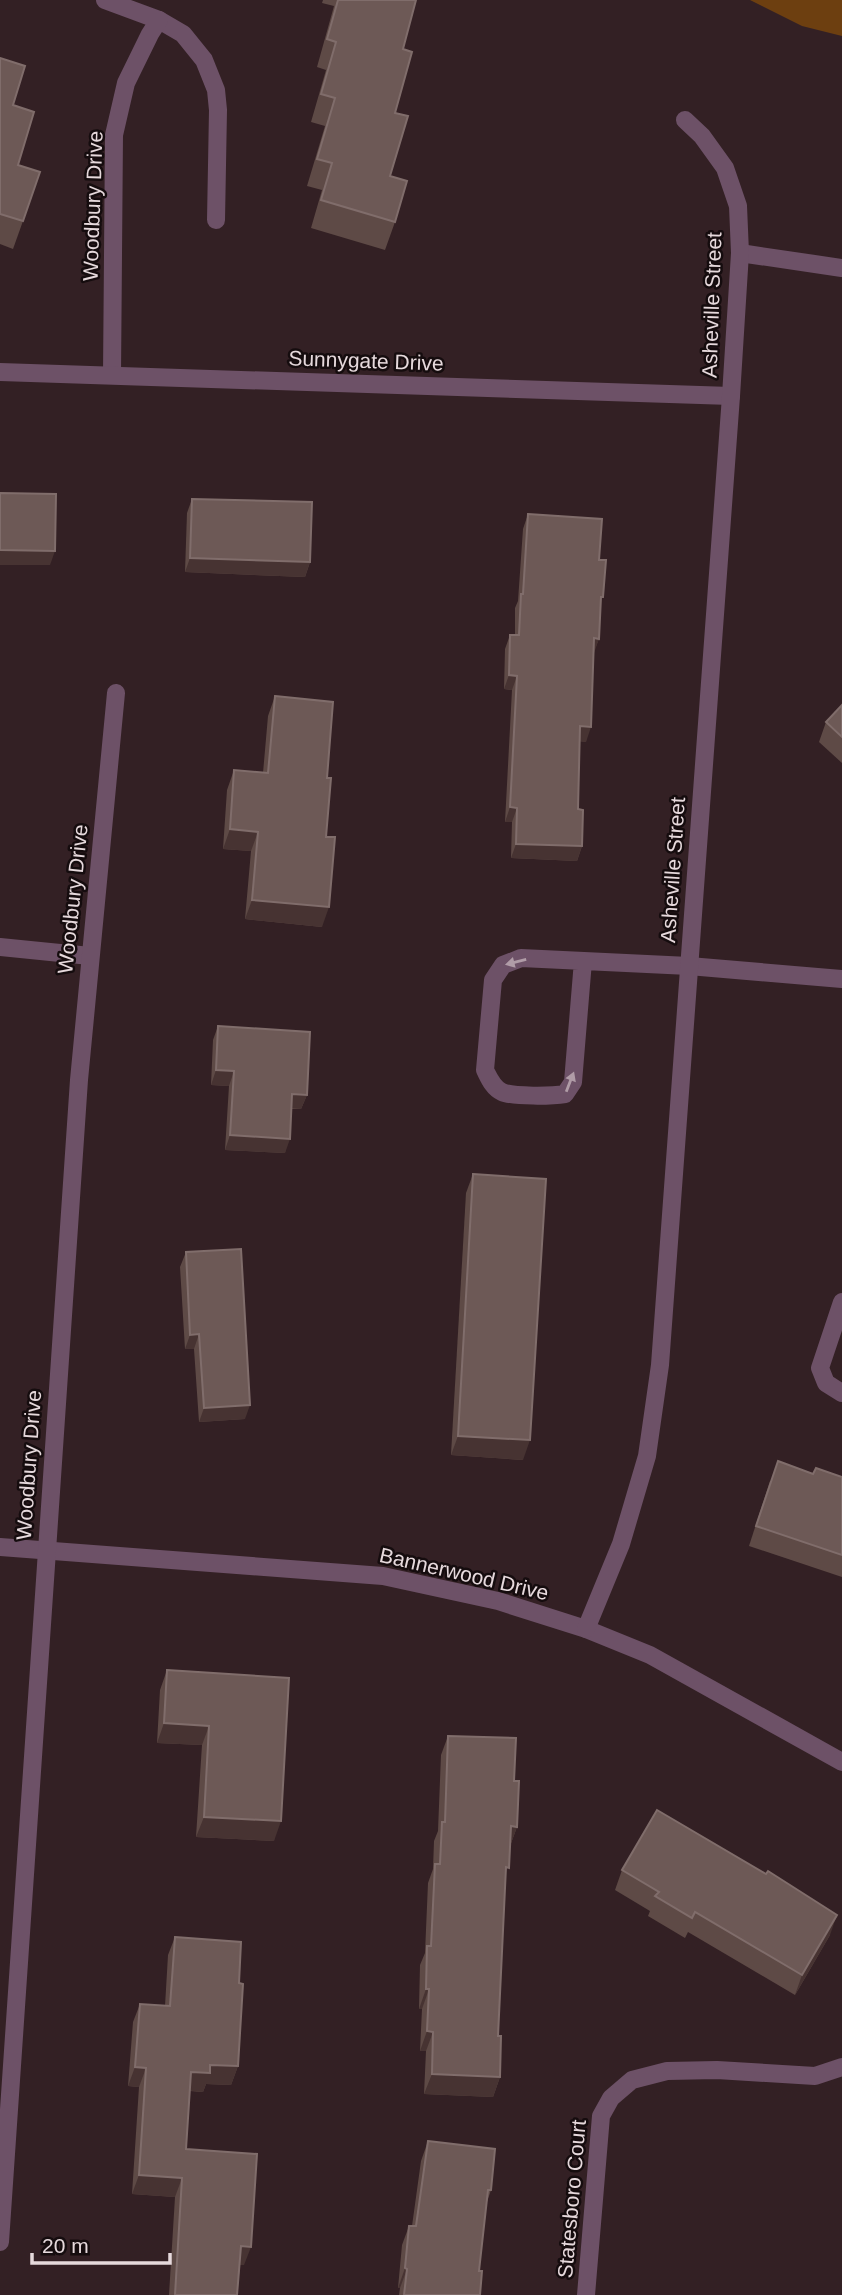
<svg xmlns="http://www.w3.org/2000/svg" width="842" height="2295" viewBox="0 0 842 2295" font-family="Arial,sans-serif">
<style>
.forest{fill:#6d3f10}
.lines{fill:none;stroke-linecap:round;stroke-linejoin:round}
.lane{stroke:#6d5167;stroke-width:18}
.street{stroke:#6d5167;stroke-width:18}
.wall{fill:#5e4a46}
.shaded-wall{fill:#473332}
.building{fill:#6d5956;stroke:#806d6b;stroke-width:2}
.oneway{fill:#b09ca7}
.labels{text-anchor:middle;stroke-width:5;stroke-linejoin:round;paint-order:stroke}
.street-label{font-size:21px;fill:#e6d9dc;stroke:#150c0e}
</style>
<rect width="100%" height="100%" fill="#332024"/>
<polygon class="forest" points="750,0 842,0 842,36 802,26"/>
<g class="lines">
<g class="lane">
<polyline points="159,20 183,34 204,60 216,90 218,110 216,220"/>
<path d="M583,961L573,1082L565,1094C553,1096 513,1097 502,1092C493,1088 489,1078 485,1070L493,980L503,965L521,958L689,966"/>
</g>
<g class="street">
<polyline points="105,0 159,20 150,34 126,83 114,135 112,375"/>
<polyline points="740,253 842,268"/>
<polyline points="0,372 731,396"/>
<polyline points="0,947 90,956"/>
<polyline points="689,966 842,979"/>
<polyline points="842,1302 820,1368 826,1383 842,1393"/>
<polyline points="0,1547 383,1576 498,1601 586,1629 650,1655 842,1762"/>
<polyline points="586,1629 621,1544 647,1456 660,1365 731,396 740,253 738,206 725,168 702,136 685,120"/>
<polyline points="0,2242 79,1080 116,693"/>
<polyline points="586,2295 601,2116 611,2098 632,2080 667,2071 717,2070 815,2076 842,2067"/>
</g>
</g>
<g class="wall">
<polygon points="323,0 416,0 403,49 395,113 390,176 395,222 385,250 311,228 322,190 307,186 325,126 311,122 326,70 317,67 334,6 322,3"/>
<polygon points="0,58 13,105 23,221 13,249 0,244"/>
<polygon points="192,499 310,562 305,577 185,572 187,513"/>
<polygon points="528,514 599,560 601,605 599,639 593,653 586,742 580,741 578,809 582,846 577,861 511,858 512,822 505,822 512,690 504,689 505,649 510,635 515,635 515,608 518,601 523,529"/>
<polygon points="275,696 327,778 326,837 322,927 245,919 251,851 223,849 227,790 234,770 263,773 268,716"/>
<polygon points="842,705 842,763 819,742 826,722"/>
<polygon points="218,1026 307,1095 301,1109 291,1109 285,1153 225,1150 229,1086 211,1085 213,1040"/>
<polygon points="473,1174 523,1460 451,1455 466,1193"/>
<polygon points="186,1252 245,1419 199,1422 194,1349 185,1349 180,1267"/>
<polygon points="813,1474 842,1477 842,1577 749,1546 770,1481"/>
<polygon points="167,1670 289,1678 274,1841 196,1837 202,1745 157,1743 160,1690"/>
<polygon points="448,1736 514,1781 517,1827 510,1846 505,1878 498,2036 500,2077 493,2097 424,2094 426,2051 420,2051 422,2009 419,2009 420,1965 425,1953 428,1883 433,1869 434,1841 438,1831 441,1755"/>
<polygon points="622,1870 830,1935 795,1995 688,1932 685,1938 648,1916 650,1911 615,1890"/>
<polygon points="175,1937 239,1983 238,2066 231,2085 206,2084 203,2092 190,2091 186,2149 244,2265 240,2265 237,2295 169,2295 175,2197 132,2194 139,2087 128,2086 133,2022 140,2004 165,2006 168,1955"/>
<polygon points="428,2141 491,2190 487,2202 479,2271 480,2295 399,2295 400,2288 398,2288 402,2245 409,2226 412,2226 421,2161"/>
</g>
<g class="shaded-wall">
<polygon points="0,550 55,551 50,565 0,565"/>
<polygon points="190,558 310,562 305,577 185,572"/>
<polygon points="594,638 599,639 594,653 588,653"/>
<polygon points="509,675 517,676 512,690 504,689"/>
<polygon points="580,726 591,727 586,742 575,741"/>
<polygon points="510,807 517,808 512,822 505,822"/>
<polygon points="230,829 258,832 251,851 223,849"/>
<polygon points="516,844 582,846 577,861 511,858"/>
<polygon points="252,900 329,907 322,927 245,919"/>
<polygon points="216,1070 234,1071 229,1086 211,1085"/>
<polygon points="292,1094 307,1095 301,1109 287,1108"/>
<polygon points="230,1135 290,1139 285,1153 225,1150"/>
<polygon points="199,1334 194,1349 185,1349 190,1335"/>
<polygon points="250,1405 245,1419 199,1422 204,1408"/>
<polygon points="458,1436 530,1440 523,1460 451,1455"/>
<polygon points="164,1723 209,1726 202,1745 157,1743"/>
<polygon points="204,1817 281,1821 274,1841 196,1837"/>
<polygon points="511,1826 517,1827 510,1846"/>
<polygon points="837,1915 830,1935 795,1995 802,1975"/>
<polygon points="426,1989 429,1989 422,2009 419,2009"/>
<polygon points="427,2031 433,2032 426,2051 420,2051"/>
<polygon points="210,2065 238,2066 231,2085 206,2084 203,2092 184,2090 191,2072"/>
<polygon points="135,2067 146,2068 139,2087 128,2086"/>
<polygon points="432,2074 500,2077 493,2097 424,2094"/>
<polygon points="139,2175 182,2178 175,2197 132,2194"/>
<polygon points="241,2246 251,2247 244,2265 234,2265"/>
<polygon points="405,2268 407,2269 400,2288 398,2288"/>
</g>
<g class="building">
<polygon points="338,0 416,0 403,49 412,52 395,113 408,116 390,176 407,181 395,222 321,200 332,163 317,159 335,98 321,94 336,42 327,39"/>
<polygon points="0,58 25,66 13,105 34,112 18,165 40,172 23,221 0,214"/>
<polygon points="0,493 56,494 55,551 0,550"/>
<polygon points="192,499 312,502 310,562 190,558"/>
<polygon points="528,514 602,519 599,560 606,560 603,597 601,597 599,639 594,638 591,727 580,726 578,809 583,810 582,846 516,844 517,808 510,807 517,676 509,675 510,635 519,635 521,594 523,594"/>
<polygon points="275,696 333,702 327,778 331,778 326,837 335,837 329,907 252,900 258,832 230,829 234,770 268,773"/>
<polygon points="842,705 842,737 826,722"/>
<polygon points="218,1026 310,1032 307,1095 292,1094 290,1139 230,1135 234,1071 216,1070"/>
<polygon points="473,1174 546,1179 530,1440 458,1436"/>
<polygon points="241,1249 250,1405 204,1408 199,1334 190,1335 186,1252"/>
<polygon points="778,1461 813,1474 816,1468 842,1477 842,1555 756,1526"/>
<polygon points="167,1670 289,1678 281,1821 204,1817 209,1726 164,1723"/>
<polygon points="448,1736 516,1738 514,1781 519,1781 517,1827 511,1826 509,1868 506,1867 498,2036 501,2036 500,2077 432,2074 433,2032 427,2031 429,1989 426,1989 427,1946 431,1946 435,1864 440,1864 442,1822 445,1822"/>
<polygon points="657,1810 766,1874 768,1871 837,1915 802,1975 695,1912 692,1918 655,1896 659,1892 622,1870"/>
<polygon points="175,1937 241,1942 239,1983 243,1984 238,2066 210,2065 210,2073 191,2072 186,2149 257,2154 251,2247 241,2246 237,2295 175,2295 182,2178 139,2175 146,2068 135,2067 140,2004 170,2006"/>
<polygon points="428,2141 495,2149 491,2190 488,2190 479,2271 482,2271 480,2295 404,2295 407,2269 405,2268 409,2226 416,2226"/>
</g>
<defs><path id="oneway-solid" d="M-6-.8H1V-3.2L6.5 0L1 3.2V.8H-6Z" transform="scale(1.75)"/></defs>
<g class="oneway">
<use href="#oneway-solid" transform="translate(516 962) rotate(166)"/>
<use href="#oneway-solid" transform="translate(570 1082) rotate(-69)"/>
</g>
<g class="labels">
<g class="street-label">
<text transform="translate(93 206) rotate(-88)" y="7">Woodbury Drive</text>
<text transform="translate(712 305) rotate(-88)" y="7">Asheville Street</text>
<text transform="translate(366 361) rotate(2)" y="7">Sunnygate Drive</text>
<text transform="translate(673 870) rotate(-86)" y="7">Asheville Street</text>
<text transform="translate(73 899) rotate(-84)" y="7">Woodbury Drive</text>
<text transform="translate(29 1465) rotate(-86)" y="7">Woodbury Drive</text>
<text transform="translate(464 1574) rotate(13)" y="7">Bannerwood Drive</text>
<text transform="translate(572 2199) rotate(-85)" y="7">Statesboro Court</text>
</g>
</g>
<path d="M32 2253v10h138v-10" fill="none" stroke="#e6d9dc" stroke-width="3.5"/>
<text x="42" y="2253" font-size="21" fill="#e6d9dc" stroke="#150c0e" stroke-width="5" paint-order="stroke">20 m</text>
</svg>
